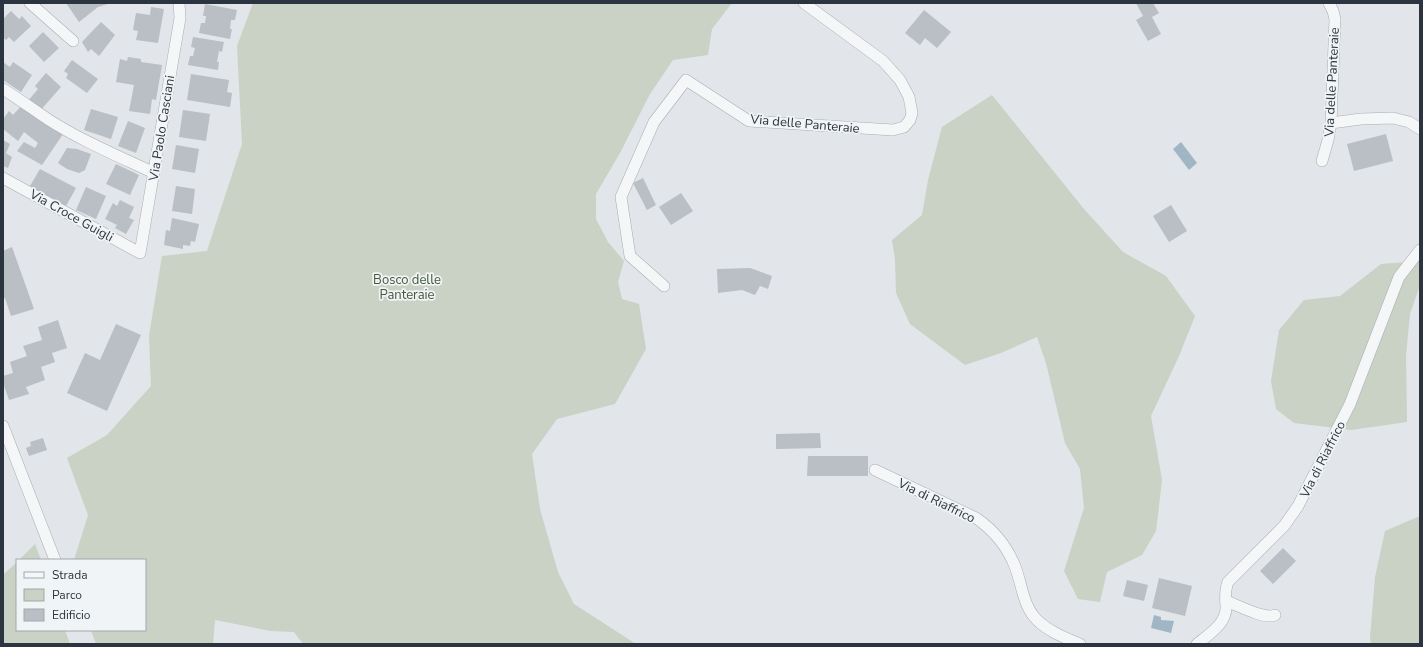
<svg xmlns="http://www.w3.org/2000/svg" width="1423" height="647" viewBox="0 0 1423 647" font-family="'Nunito Sans',sans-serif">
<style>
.green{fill:#c9d2c4}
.water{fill:#a0b6c5}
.building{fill:#b9bfc5}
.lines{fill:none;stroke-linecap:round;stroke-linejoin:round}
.minor-casing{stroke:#a8adb3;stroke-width:12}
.minor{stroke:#f4f6f7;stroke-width:11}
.labels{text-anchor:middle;stroke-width:3.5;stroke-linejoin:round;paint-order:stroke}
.street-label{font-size:13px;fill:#2c353f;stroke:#f1f4f6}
.park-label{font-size:13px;fill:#43593a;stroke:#f1f4f6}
</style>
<rect width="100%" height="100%" fill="#e2e5e9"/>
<g class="green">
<polygon points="253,3 732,3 712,29 708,55 673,60 650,94 620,153 596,194 596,219 608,242 624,261 618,282 622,299 639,304 646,349 615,404 557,419 532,454 540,509 558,572 574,604 636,644 303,644 294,632 271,631 215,620 213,644 96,644 91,630 145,630 145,560 74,560 88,515 67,458 107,435 151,386 149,336 162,256 207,251 242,144 237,46"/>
<polygon points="992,95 1084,209 1123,252 1166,276 1195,316 1179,356 1151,416 1162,480 1156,531 1142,555 1107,572 1100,602 1078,599 1064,571 1084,508 1080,469 1065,443 1046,363 1037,337 1001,353 965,365 910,324 896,293 895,259 892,240 922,215 928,180 942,127"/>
<polygon points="1420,261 1420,285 1410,314 1406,355 1407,422 1351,430 1294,423 1276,409 1271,381 1279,330 1304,300 1340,296 1381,264"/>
<polygon points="1420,516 1420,644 1371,644 1370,638 1375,577 1385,531"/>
<polygon points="35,544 41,560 19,560"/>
<polygon points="17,562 17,630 65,630 70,644 3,644 3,575"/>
</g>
<g class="water">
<polygon points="1181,142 1197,163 1189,170 1173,149"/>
<polygon points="1154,615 1161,617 1161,620 1174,621 1171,633 1151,628"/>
</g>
<g class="building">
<polygon points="66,3 111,3 98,7 79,22"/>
<polygon points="1136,3 1153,3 1159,13 1152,17 1161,34 1148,41 1136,20 1143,16"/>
<polygon points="205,4 237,10 235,20 231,20 230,29 232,29 230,39 199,33 201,23 205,23 206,16 203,16"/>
<polygon points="151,7 164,9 158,43 136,40 138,31 133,30 136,13 150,15"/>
<polygon points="924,10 951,32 937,48 925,38 920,45 905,33"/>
<polygon points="11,11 19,19 22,16 31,26 14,42 9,37 6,40 3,37 3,19"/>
<polygon points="101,22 115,35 99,56 91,49 88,52 82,42"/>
<polygon points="43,32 59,48 44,62 29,46"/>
<polygon points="193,37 224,42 222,52 219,51 217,62 219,62 218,70 188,65 190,56 193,56 195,48 191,47"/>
<polygon points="128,57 141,59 141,62 162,65 156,100 152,99 150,114 129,111 134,85 116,82 120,59 127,61"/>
<polygon points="72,60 98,79 87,93 66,78 68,74 64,71"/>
<polygon points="3,62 10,67 13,62 32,75 21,92 3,80"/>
<polygon points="46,73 61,87 39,112 27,102 38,89 35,86"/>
<polygon points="191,74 229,80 227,92 232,93 230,107 187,100"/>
<polygon points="23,104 63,134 42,165 17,151 24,142 35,148 38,143 24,132 18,141 3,129 3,119 9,111 13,115"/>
<polygon points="91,109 118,117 111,139 84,130"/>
<polygon points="183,110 210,114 206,141 179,137"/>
<polygon points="128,121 145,128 136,153 118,146"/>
<polygon points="1386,134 1393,161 1354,171 1347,144"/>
<polygon points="3,140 10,144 6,153 12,157 8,168 3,166"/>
<polygon points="176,145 199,149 195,173 172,169"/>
<polygon points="67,148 77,149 91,154 85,170 79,173 67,169 58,163"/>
<polygon points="116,164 139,175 130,195 106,184"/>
<polygon points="40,169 76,188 66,206 30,186"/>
<polygon points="643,178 656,205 647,210 633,183"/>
<polygon points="176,186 195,189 192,214 172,211"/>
<polygon points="86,187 106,196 96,219 76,210"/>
<polygon points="681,193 693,211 671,225 659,207"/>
<polygon points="120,200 134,207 129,218 134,220 126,234 115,228 117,225 105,219 113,203 117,206"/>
<polygon points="1171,205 1187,231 1169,242 1153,216"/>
<polygon points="172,218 199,224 195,242 191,241 190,246 183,245 183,249 164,245 166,230 170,231"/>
<polygon points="12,247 34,309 11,316 5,298 3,299 3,251"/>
<polygon points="750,268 772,276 768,289 760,286 755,295 742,290 718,293 717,269"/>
<polygon points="58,320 67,348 52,353 55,362 41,367 45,380 26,387 29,394 9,400 3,383 3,376 13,373 10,362 27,356 23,346 42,340 38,327"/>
<polygon points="116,324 141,335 107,411 67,393 85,353 100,360"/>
<polygon points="820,433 821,448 776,449 776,434"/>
<polygon points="43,438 47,450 29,456 26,448 31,446 30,442"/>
<polygon points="808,456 868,456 868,476 807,476"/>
<polygon points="1283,548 1296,561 1273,584 1260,571"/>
<polygon points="1159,578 1192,586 1185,616 1152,608"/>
<polygon points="1127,580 1148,585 1144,601 1123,596"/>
</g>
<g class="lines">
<g class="minor-casing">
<g id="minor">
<polyline points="30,3 73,41"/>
<path d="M3,89C19,99 34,110 49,120C82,141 118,156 154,173"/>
<polyline points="1331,123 1361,119 1393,118 1409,122 1420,129"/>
<polyline points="1322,161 1328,140 1331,123 1335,19 1333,11 1329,3"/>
<polyline points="3,178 140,253 180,18 179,3"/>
<polyline points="664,286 630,256 621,197 654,122 686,80 749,121 893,130 904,127 910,120 912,113 909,97 900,80 883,61 804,3"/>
<polyline points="3,426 55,560"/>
<path d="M875,470L976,518C992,529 1006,545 1014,564C1022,582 1022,605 1037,620C1048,631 1065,638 1080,644"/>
<path d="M1226,601C1237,605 1265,620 1275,615"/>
<path d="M1197,644C1208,635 1226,624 1226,608C1226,599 1224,592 1228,582L1284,526L1298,506L1350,404L1399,277L1420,250"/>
</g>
</g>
<use href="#minor" class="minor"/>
</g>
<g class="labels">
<g class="street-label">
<text transform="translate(1331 82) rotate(-87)" y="5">Via delle Panteraie</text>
<text transform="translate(805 123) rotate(5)" y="5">Via delle Panteraie</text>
<text transform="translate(161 128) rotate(-81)" y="5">Via Paolo Casciani</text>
<text transform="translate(72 215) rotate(29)" y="5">Via Croce Guigli</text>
<text transform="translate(1322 459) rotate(-63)" y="5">Via di Riaffrico</text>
<text transform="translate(937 500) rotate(26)" y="5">Via di Riaffrico</text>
</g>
<g class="park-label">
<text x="407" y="284">Bosco delle<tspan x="407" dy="15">Panteraie</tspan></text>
</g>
</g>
<rect width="1423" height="647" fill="none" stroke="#2c353f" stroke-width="8"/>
<rect x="16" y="559" width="130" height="72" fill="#f1f4f6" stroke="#a2a8ad"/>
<rect x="24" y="572" width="20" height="6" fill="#f4f6f7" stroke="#a2a8ad"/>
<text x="52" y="579" font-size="12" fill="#2c353f">Strada</text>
<rect x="24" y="589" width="20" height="12" fill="#c9d2c4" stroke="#a2a8ad"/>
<text x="52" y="599" font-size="12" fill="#2c353f">Parco</text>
<rect x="24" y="609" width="20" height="12" fill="#b9bfc5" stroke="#a2a8ad"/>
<text x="52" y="619" font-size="12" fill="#2c353f">Edificio</text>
</svg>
